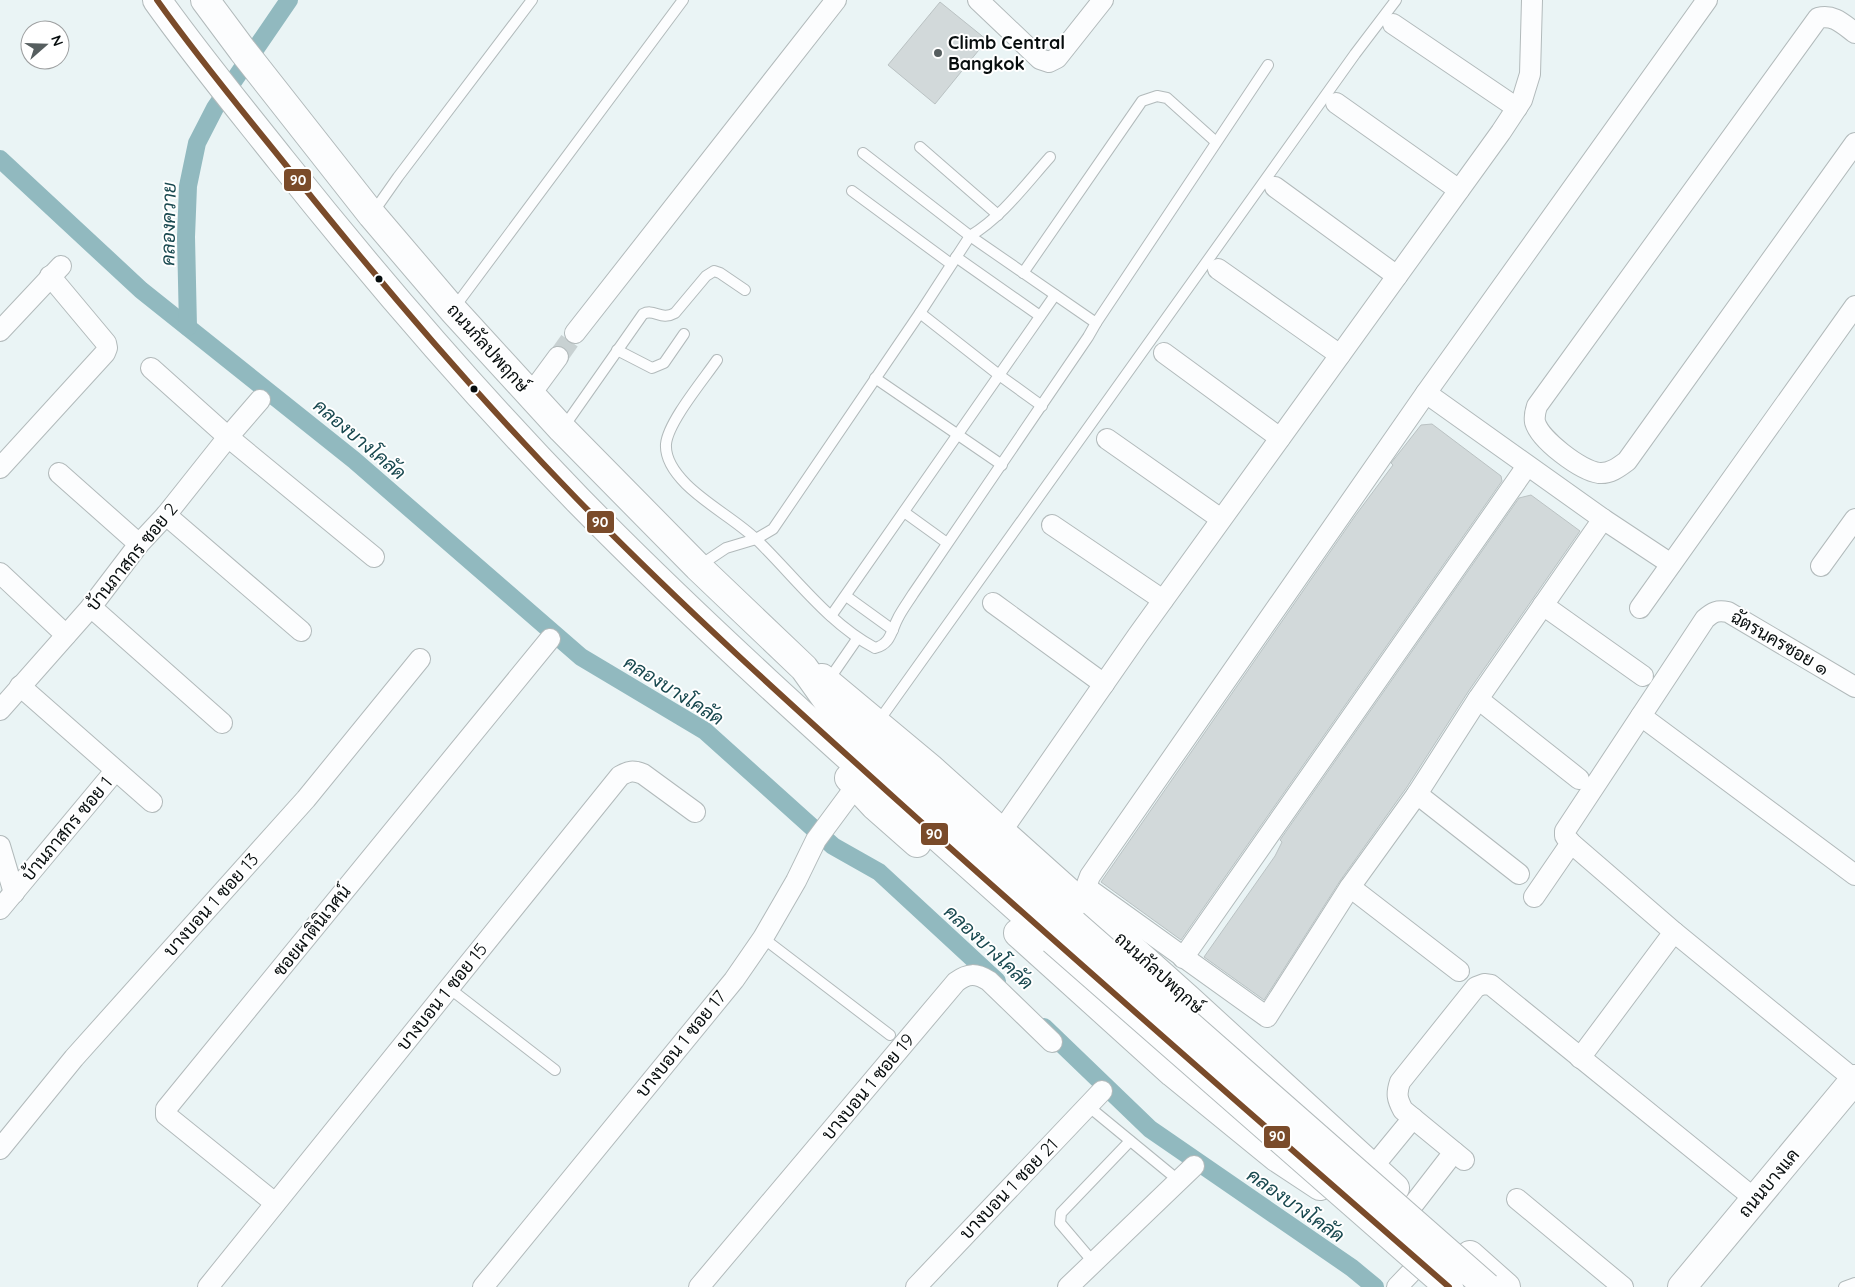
<svg xmlns="http://www.w3.org/2000/svg" width="1855" height="1287" viewBox="0 0 1855 1287" font-family="Quicksand,Sarabun,sans-serif">
<style>
.lines{fill:none;stroke-linecap:round;stroke-linejoin:round}
.canal{stroke:#91b9bf;stroke-width:18}
.building{fill:#d2d9da;stroke:#bac2c3}
.minor-tunnel{stroke:#c8d1d2;stroke-width:20;stroke-dasharray:20 10;stroke-linecap:butt}
.service-casing{stroke:#b2babb;stroke-width:12}
.minor-casing{stroke:#b2babb;stroke-width:22}
.secondary-casing{stroke:#b2babb;stroke-width:30}
.primary-casing{stroke:#b2babb;stroke-width:30}
.service{stroke:#fcfdfe;stroke-width:10}
.minor{stroke:#fcfdfe;stroke-width:20}
.secondary{stroke:#fcfdfe;stroke-width:28}
.primary{stroke:#fcfdfe;stroke-width:28}
.primary-bridge-casing{stroke:#b2babb;stroke-width:30;stroke-linecap:butt}
.primary-bridge{stroke:#fcfdfe;stroke-width:28}
.bus-1-casing{stroke:#fff;stroke-width:10}
.bus-1{stroke:#7a4b2a;stroke-width:6}
.poi-dot{fill:#565e5f;stroke:#fff;stroke-width:2}
.bus-dot{fill:#070d0e;stroke:#fff;stroke-width:2}
.labels{text-anchor:middle;stroke-width:4;stroke-linejoin:round;paint-order:stroke}
.poi-label{font-size:18px;font-weight:bold;fill:#070d0e;stroke:#fff;text-anchor:start}
.street-label{font-size:18px;fill:#070d0e;stroke:#fff}
.water-label{font-size:19px;font-style:italic;fill:#18484f;stroke:#fff}
.line-badge{stroke:#fff;stroke-width:2}
.badge-label{font-size:14px;text-anchor:middle;font-weight:bold;fill:#fff}
</style>
<rect width="100%" height="100%" fill="#eaf4f5"/>
<g class="lines">
<g class="canal">
<polyline points="0,159 141,290 354,460 581,657 705,731 833,846 879,872 997,981"/>
<polyline points="188,327 186,237 188,186 197,143 215,108 289,0"/>
<polyline points="1044,1027 1150,1129 1352,1268 1375,1287"/>
</g>
</g>
<g class="building">
<polygon points="940,2 987,40 935,104 888,65"/>
<polygon points="1432,424 1501,476 1502,481 1181,940 1101,882 1355,516 1393,465 1391,463 1399,453 1421,425"/>
<polygon points="1531,495 1580,531 1468,692 1407,787 1340,881 1264,1000 1204,957 1275,856 1282,842 1280,840 1519,498"/>
</g>
<g class="lines">
<polyline class="minor-tunnel" points="558,357 575,333"/>
<g class="service-casing">
<g id="service">
<polyline points="920,147 998,215"/>
<polyline points="863,153 970,236 1096,323 1268,65"/>
<polyline points="852,191 951,264"/>
<polyline points="372,214 398,177 532,0"/>
<polyline points="956,257 1040,316"/>
<polyline points="1023,273 1142,101 1157,96 1167,98 1216,142"/>
<polyline points="454,308 683,0"/>
<polyline points="920,313 999,375 1042,406"/>
<polyline points="617,350 652,368 664,363 684,334"/>
<path d="M717,360C704,379 668,422 666,444C665,459 676,474 686,484C707,505 736,520 757,540C795,577 828,623 875,648C891,644 891,631 898,618C902,610 908,602 913,594L1088,337L1096,323"/>
<polyline points="875,378 1002,465"/>
<path d="M563,428L643,314C654,308 661,321 675,313L706,276L714,271L720,273L745,290"/>
<polyline points="904,512 947,543"/>
<path d="M699,566L726,548L756,539L773,529L920,313L970,236C1002,217 1025,185 1050,157"/>
<polyline points="846,596 893,630"/>
<polyline points="831,616 1055,295"/>
<polyline points="828,681 857,639"/>
<polyline points="878,722 1355,54 1396,0"/>
<polyline points="763,938 890,1035"/>
<polyline points="449,988 555,1070"/>
<polyline points="1088,1106 1178,1180"/>
<polyline points="1094,1263 1060,1223 1061,1213 1130,1141"/>
<polyline points="1844,1287 1855,1283"/>
</g>
</g>
<g class="minor-casing">
<g id="minor">
<polyline points="978,0 1040,59 1049,62 1057,58 1103,0"/>
<polyline points="1393,24 1517,108"/>
<path d="M1855,33C1843,24 1834,14 1818,18L1537,406C1535,412 1534,416 1535,422C1540,440 1580,470 1599,473C1610,474 1619,467 1627,461L1855,143"/>
<polyline points="1336,103 1459,190"/>
<polyline points="1275,187 1397,276"/>
<polyline points="1218,269 1340,355"/>
<polyline points="0,331 61,266"/>
<polyline points="575,333 836,0"/>
<polyline points="1164,353 1280,438"/>
<polyline points="151,368 228,437 374,557"/>
<polyline points="1426,393 1603,519 1671,564"/>
<polyline points="530,395 558,357"/>
<polyline points="1107,439 1221,519"/>
<polyline points="0,468 105,353 107,348 106,343 50,276"/>
<polyline points="59,473 139,544"/>
<polyline points="166,515 301,631"/>
<polyline points="1603,519 1478,699 1417,794 1350,887 1267,1017 1090,890 1087,884 1090,876 1426,393 1707,0"/>
<polyline points="1052,525 1163,600"/>
<polyline points="1821,566 1855,519"/>
<polyline points="0,573 66,635"/>
<polyline points="993,603 1104,684"/>
<polyline points="1543,605 1643,676"/>
<polyline points="91,607 222,723"/>
<polyline points="1640,608 1855,306"/>
<polyline points="20,686 152,802"/>
<polyline points="1478,699 1579,779"/>
<polyline points="0,710 91,607 139,544 166,515 228,437 260,400"/>
<polyline points="1641,716 1855,875"/>
<polyline points="1417,794 1519,874"/>
<polyline points="1001,832 1138,635 1501,132 1522,100 1530,74 1532,0"/>
<polyline points="0,846 14,893"/>
<polyline points="1350,887 1459,971"/>
<polyline points="1534,897 1571,843"/>
<polyline points="0,909 115,771"/>
<polyline points="1183,958 1527,466"/>
<polyline points="1580,1058 1674,932"/>
<path d="M1855,1080L1674,932L1571,843L1565,836V831L1705,619C1713,612 1717,610 1728,612L1855,687"/>
<polyline points="0,1149 74,1058 306,799 420,659"/>
<path d="M1464,1160L1403,1110C1397,1099 1396,1094 1400,1082L1476,987L1484,984L1491,985L1755,1199"/>
<polyline points="1372,1168 1413,1118"/>
<polyline points="1517,1199 1623,1287"/>
<polyline points="275,1203 166,1115 166,1109 550,639"/>
<polyline points="1413,1205 1454,1152"/>
<path d="M208,1287L620,776C629,771 633,770 643,774L695,812"/>
<polyline points="483,1287 734,980 763,938 796,881 816,840 856,786"/>
<path d="M699,1287L956,982C968,973 976,973 989,981L1052,1042"/>
<polyline points="916,1287 1102,1091"/>
<polyline points="1068,1287 1194,1166"/>
<polyline points="1397,1287 1419,1264"/>
</g>
</g>
<g class="secondary-casing">
<polyline id="secondary" points="1682,1287 1855,1079"/>
</g>
<g class="primary-casing">
<g id="primary">
<path d="M157,0C196,55 239,107 281,160C375,278 473,392 578,500C729,654 893,796 1053,940"/>
<polyline points="205,0 243,51 372,215 453,310 562,429 698,567 804,668 841,720 908,781 1074,924"/>
<polyline points="822,678 930,768 1188,999 1395,1188"/>
<polyline points="849,778 875,806 917,843"/>
<polyline points="1018,933 1173,1073 1276,1157 1320,1186"/>
<polyline points="1470,1255 1506,1287"/>
</g>
</g>
<use href="#service" class="service"/>
<use href="#minor" class="minor"/>
<use href="#secondary" class="secondary"/>
<use href="#primary" class="primary"/>
<g class="primary-bridge-casing">
<g id="primary-bridge">
<polyline points="1074,924 1487,1287"/>
<polyline points="1053,940 1449,1287"/>
</g>
</g>
<use href="#primary-bridge" class="primary-bridge"/>
<g class="bus-1-casing">
<path id="bus-1" d="M157,0C196,55 239,107 281,159C375,277 472,391 577,499C692,617 816,727 939,838C1108,989 1278,1138 1449,1287"/>
</g>
<use href="#bus-1" class="bus-1"/>
</g>
<circle class="poi-dot" cx="938" cy="53" r="5"/>
<g class="bus-dot">
<circle cx="379" cy="279" r="4.5"/>
<circle cx="474" cy="389" r="4.5"/>
</g>
<g class="labels">
<g class="poi-label">
<text x="948" y="49">Climb Central<tspan x="948" dy="21">Bangkok</tspan></text>
</g>
<g class="street-label">
<text transform="translate(488 348) rotate(48)" y="6">ถนนกัลปพฤกษ์</text>
<text transform="translate(132 557) rotate(-51)" y="6">บ้านภาสกร ซอย 2</text>
<text transform="translate(1780 643) rotate(30)" y="6">ฉัตรนครซอย ๑</text>
<text transform="translate(67 829) rotate(-50)" y="6">บ้านภาสกร ซอย 1</text>
<text transform="translate(211 905) rotate(-48)" y="6">บางบอน 1 ซอย 13</text>
<text transform="translate(312 931) rotate(-51)" y="6">ซอยผาตินิเวศน์</text>
<text transform="translate(1159 973) rotate(42)" y="6">ถนนกัลปพฤกษ์</text>
<text transform="translate(442 997) rotate(-51)" y="6">บางบอน 1 ซอย 15</text>
<text transform="translate(681 1044) rotate(-51)" y="6">บางบอน 1 ซอย 17</text>
<text transform="translate(868 1087) rotate(-50)" y="6">บางบอน 1 ซอย 19</text>
<text transform="translate(1769 1183) rotate(-50)" y="6">ถนนบางแค</text>
<text transform="translate(1009 1189) rotate(-46)" y="6">บางบอน 1 ซอย 21</text>
</g>
<g class="water-label">
<text transform="translate(168 224) rotate(-89)" y="7">คลองควาย</text>
<text transform="translate(360 439) rotate(40)" y="7">คลองบางโคลัด</text>
<text transform="translate(674 690) rotate(32)" y="7">คลองบางโคลัด</text>
<text transform="translate(989 947) rotate(43)" y="7">คลองบางโคลัด</text>
<text transform="translate(1296 1205) rotate(35)" y="7">คลองบางโคลัด</text>
</g>
</g>
<g class="line-badge">
<rect x="283" y="168" width="29" height="24" rx="5" fill="#7a4b2a"/>
<rect x="586" y="510" width="29" height="24" rx="5" fill="#7a4b2a"/>
<rect x="920" y="822" width="29" height="24" rx="5" fill="#7a4b2a"/>
<rect x="1263" y="1125" width="28" height="24" rx="5" fill="#7a4b2a"/>
</g>
<g class="badge-label">
<text x="298" y="185">90</text>
<text x="600" y="527">90</text>
<text x="934" y="839">90</text>
<text x="1277" y="1141">90</text>
</g>
<g transform="translate(45 45) rotate(70)"><circle r="24" fill="#ffffff" stroke="#9c9e9f"/>
<path d="M0-4L9 19L0 12L-9 19Z" fill="#565e5f"/>
<text y="-8" font-size="14" font-weight="bold" text-anchor="middle" fill="#070d0e">N</text>
</g>
</svg>
